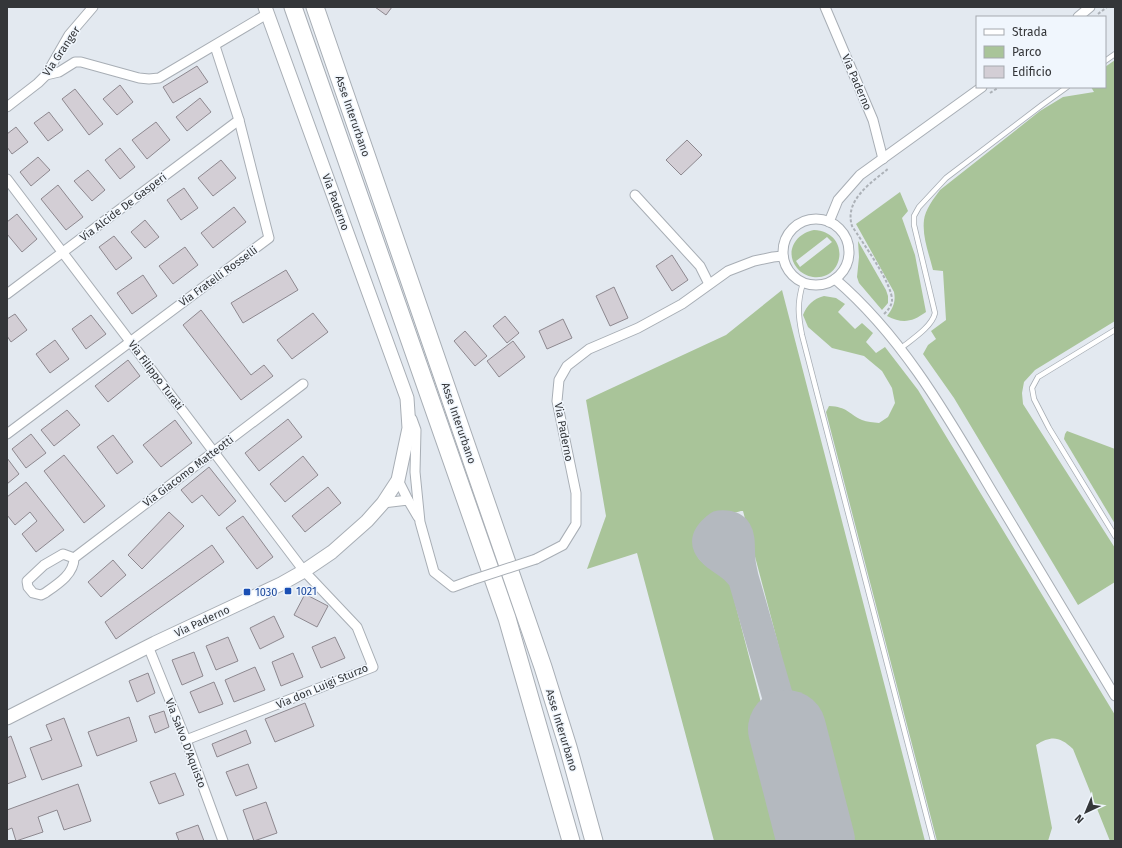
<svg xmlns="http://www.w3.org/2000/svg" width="1122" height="848" viewBox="0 0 1122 848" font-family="'Fira Sans',sans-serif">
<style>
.green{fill:#a9c499;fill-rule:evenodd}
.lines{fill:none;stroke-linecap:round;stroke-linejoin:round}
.taxiway{stroke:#b4b9bf;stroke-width:31}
.runway{stroke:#b4b9bf;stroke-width:78}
.building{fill:#d3ced5;stroke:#8d888f}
.lane-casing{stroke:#a8aeb5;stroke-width:6}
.street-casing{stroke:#a8aeb5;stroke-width:11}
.secondary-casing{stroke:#a8aeb5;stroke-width:15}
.highway-casing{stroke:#a8aeb5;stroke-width:19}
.path{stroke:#acb1b7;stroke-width:2;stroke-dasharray:3 2;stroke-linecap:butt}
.lane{stroke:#fff;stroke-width:4.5}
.street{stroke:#fff;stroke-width:9}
.secondary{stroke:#fff;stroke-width:13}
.highway{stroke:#fff;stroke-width:17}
.street-bridge-casing{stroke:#a8aeb5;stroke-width:11;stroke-linecap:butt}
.street-bridge{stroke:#fff;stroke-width:9}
.transit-dot{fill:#1a4fb4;stroke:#f0f6fd;stroke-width:1.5}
.labels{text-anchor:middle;stroke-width:3;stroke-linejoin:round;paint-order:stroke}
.street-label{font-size:11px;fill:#343639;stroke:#f0f6fd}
.transit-label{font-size:11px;fill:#164399;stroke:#f0f6fd;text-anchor:start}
</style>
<rect width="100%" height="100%" fill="#e3e9f0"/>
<g class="green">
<path d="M1115,60V321L1035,370L1024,382L1022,393L1023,404L1115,548V582L1078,605L954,398L923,354L928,345L936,339L931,331L946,320L943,271L933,270C929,254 922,236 924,220C925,210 934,198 940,190L1040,111L1063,97L1094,92L1091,87H1105V67Z"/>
<path d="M900,192L908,211L902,218L915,255L926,312C912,322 903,324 887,316C893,308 896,302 894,292L856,224Z"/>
<path d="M814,230C851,232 845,281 813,277C807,276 801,273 797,268C784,252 796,233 814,230ZM827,237L832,242L800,267L796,261Z"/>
<polygon points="858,241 886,290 888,296 888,303 882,310 859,283 857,277 859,257"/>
<path d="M782,290L925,841H830L743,511H741C730,514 715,517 706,524C693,534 690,556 706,565C711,568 719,569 724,570L728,576L797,841H714L637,553L587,569L606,516L586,400L726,335Z"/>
<path d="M824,296L836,298L845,304L838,312L855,329L862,323L873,333L866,342L876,353L885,347L918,390L1115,715V841H1110L1073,749C1060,737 1052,735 1036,745L1052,828L1048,841H937L826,412L829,406C848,407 847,413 862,420C867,422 873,422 879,423L888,417L895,403L892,388L882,371L864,356L832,348L808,327L803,315C807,305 813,299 824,296Z"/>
<polygon points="1067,431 1115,449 1115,524 1064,439 1065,434"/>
</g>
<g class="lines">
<path class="taxiway" d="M743,577C739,573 736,569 732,566C716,554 694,545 719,526C744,524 738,542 740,559C740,565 742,571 743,577L787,729"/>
<polyline class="runway" points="787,729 816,841"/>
</g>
<g class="building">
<polygon points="375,7 392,7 386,15"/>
<polygon points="197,66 208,82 173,103 163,87"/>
<polygon points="120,85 133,102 117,115 103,99"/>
<polygon points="75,89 103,124 89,135 62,99"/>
<polygon points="200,98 211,112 187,131 176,117"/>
<polygon points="49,112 63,130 48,141 34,123"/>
<polygon points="156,122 170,140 147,159 132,140"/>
<polygon points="16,127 28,142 12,154 7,147 7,134"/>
<polygon points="687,140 702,155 681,175 666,160"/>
<polygon points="120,148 135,167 120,179 105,160"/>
<polygon points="38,157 50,170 31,186 20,172"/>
<polygon points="221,160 236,178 213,196 198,178"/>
<polygon points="88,170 105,190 92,201 74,181"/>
<polygon points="58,185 83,217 66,230 41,199"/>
<polygon points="184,188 198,208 181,220 167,200"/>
<polygon points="234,207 246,222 213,248 201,233"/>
<polygon points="17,214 37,239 22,252 7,234 7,222"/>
<polygon points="145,220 159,237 145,248 131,232"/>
<polygon points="114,236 132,258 116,270 99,247"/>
<polygon points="185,247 198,265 173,284 159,266"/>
<polygon points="672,255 688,280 672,291 656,266"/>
<polygon points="286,270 298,290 243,323 231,303"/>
<polygon points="143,275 157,296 132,314 117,293"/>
<polygon points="614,287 628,318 610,326 596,296"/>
<polygon points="201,310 251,375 264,365 273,376 241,400 183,325"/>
<polygon points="313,313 328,332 292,359 277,340"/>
<polygon points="15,314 27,330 11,342 7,336 7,319"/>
<polygon points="91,315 106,334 86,349 72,329"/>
<polygon points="505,316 519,333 507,343 493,326"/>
<polygon points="563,319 572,338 547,349 539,331"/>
<polygon points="465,331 487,356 475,366 454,341"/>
<polygon points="55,340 69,359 50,373 36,354"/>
<polygon points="513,341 525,357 499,377 487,361"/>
<polygon points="128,360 140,376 108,402 95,386"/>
<polygon points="67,410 80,425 54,446 41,430"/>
<polygon points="288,419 302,437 259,471 245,453"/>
<polygon points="175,420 192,443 161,467 143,445"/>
<polygon points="31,434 46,453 26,468 12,449"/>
<polygon points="113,435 133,462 117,474 97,447"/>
<polygon points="64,455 105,506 84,523 44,471"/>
<polygon points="303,456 318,475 285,502 270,484"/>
<polygon points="7,458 19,474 7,484"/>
<polygon points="209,467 236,501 219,516 202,495 192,503 181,490"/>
<polygon points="26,482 64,530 36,552 22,534 37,521 30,512 15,525 7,515 7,497"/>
<polygon points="328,487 341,503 305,532 292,516"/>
<polygon points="169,512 184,526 142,569 128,555"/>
<polygon points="243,516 273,557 257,569 226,528"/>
<polygon points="212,545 224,562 116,639 105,622"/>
<polygon points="113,560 126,575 101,597 88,582"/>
<polygon points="305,594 328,606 317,627 294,615"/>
<polygon points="274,616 284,637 260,649 250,628"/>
<polygon points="228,637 238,661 216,670 206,646"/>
<polygon points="335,637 345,658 321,668 312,647"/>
<polygon points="194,652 203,676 182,685 172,660"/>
<polygon points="293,653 303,677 281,686 272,662"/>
<polygon points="255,667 265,690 234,702 225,680"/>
<polygon points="148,673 155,693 137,702 129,681"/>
<polygon points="214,682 223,704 199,713 190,692"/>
<polygon points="305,703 314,726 275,742 265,719"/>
<polygon points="164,711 169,727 155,733 149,716"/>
<polygon points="129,717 137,741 97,756 88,732"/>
<polygon points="64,718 82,766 42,780 30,748 52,740 46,725"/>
<polygon points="246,730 251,743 217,757 212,744"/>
<polygon points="11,736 26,777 7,784 7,738"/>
<polygon points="248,764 257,788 236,796 226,772"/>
<polygon points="175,773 184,795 159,804 150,782"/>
<polygon points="78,784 91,821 64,830 57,810 38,817 43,832 16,841 12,828 7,830 7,810"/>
<polygon points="266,802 277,833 254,841 243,810"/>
<polygon points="198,825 204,841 179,841 176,833"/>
</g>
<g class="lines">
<g class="lane-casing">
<g id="lane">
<polyline points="1105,61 1115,54"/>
<path d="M803,283C797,303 798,315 802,335L933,841"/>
<polyline points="1115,330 1038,377 1032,388 1034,399 1049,428 1115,536"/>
<path d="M900,349C911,340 932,327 935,313L914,225V216L919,207L946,178L1042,105L1067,87"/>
</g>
</g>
<g class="street-casing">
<g id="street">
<polyline points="825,7 873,120 883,159"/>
<polyline points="1078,17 1090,7"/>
<polyline points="46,75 59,72 75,62 81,62 139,78 149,79 159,78 267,14"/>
<polyline points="7,107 38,83 46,75 69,35 93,7"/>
<polyline points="7,179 304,571 357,627 373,667 186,740"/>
<polyline points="635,195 700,266 709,284"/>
<circle cx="816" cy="252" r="33"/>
<polyline points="829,222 838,200 860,175 982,87"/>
<path d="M835,279C903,337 948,417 993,493C1034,561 1074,628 1115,696"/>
<polyline points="7,294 239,120"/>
<polyline points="412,419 416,430 415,472 420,522 434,572 453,587 472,580"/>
<polyline points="7,434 269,238 239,120 215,46"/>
<polyline points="398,480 408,500"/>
<polyline points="383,503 408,500 418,517"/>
<path d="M63,554L74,558C74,574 58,584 45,593L41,595L33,593L28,587L27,581L44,565Z"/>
<polyline points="74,558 303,384"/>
<polyline points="536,559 563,545 576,524 576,493 557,401 559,380 567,366 589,349 638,328 682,304 728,271 754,261 773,257 783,256"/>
<polyline points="148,646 186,740 223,841"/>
</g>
</g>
<g class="secondary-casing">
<polyline id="secondary" points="7,718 155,643 281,584 304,571 332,552 367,521 383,503 398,480 409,428 407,398 265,7"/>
</g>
<g class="highway-casing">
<g id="highway">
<polyline points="293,7 507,618 571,841"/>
<polyline points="315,7 543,667 568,747 594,841"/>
</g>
</g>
<g class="path">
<polyline points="1098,14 1107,7"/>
<polyline points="990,93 999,87"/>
<path d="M884,314C888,310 891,307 892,301C893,284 862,242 852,226C844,200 871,183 889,168"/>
</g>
<use href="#lane" class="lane"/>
<use href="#street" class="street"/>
<use href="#secondary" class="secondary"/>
<use href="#highway" class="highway"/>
<g class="street-bridge-casing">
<polyline id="street-bridge" points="472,580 536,559"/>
</g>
<use href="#street-bridge" class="street-bridge"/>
</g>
<g class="transit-dot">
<rect x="284" y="587" width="8" height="8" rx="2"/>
<rect x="243" y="588" width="8" height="8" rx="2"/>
</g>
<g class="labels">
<g class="street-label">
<text transform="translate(61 51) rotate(-56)" y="4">Via Granger</text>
<text transform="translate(857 82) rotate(67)" y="4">Via Paderno</text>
<text transform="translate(353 116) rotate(71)" y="4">Asse Interurbano</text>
<text transform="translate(336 202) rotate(70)" y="4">Via Paderno</text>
<text transform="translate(123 207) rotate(-37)" y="4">Via Alcide De Gasperi</text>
<text transform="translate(218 276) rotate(-36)" y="4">Via Fratelli Rosselli</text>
<text transform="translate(156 375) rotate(53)" y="4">Via Filippo Turati</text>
<text transform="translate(459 423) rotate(71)" y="4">Asse Interurbano</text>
<text transform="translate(564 432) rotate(79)" y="4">Via Paderno</text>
<text transform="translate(188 471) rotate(-37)" y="4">Via Giacomo Matteotti</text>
<text transform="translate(202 621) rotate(-25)" y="4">Via Paderno</text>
<text transform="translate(322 686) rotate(-23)" y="4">Via don Luigi Sturzo</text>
<text transform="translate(562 730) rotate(73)" y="4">Asse Interurbano</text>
<text transform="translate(186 743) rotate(69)" y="4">Via Salvo D'Aquisto</text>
</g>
<g class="transit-label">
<text x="296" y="595">1021</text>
<text x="255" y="596">1030</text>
</g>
</g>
<rect width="1122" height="848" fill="none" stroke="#343639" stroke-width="16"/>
<rect x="976" y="16" width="130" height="72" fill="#f0f6fd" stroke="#a5a9af"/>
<rect x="984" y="29" width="20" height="6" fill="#ffffff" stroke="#a5a9af"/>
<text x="1012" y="36" font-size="12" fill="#343639">Strada</text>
<rect x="984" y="46" width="20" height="12" fill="#a9c499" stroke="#a5a9af"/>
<text x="1012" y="56" font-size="12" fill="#343639">Parco</text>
<rect x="984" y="66" width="20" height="12" fill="#d3ced5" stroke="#a5a9af"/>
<text x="1012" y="76" font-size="12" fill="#343639">Edificio</text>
<g transform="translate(1086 812) rotate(224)" stroke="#f0f6fd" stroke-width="3" paint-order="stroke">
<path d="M0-3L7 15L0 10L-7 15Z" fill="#343639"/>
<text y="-6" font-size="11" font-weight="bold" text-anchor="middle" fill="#343639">N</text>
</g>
</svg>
